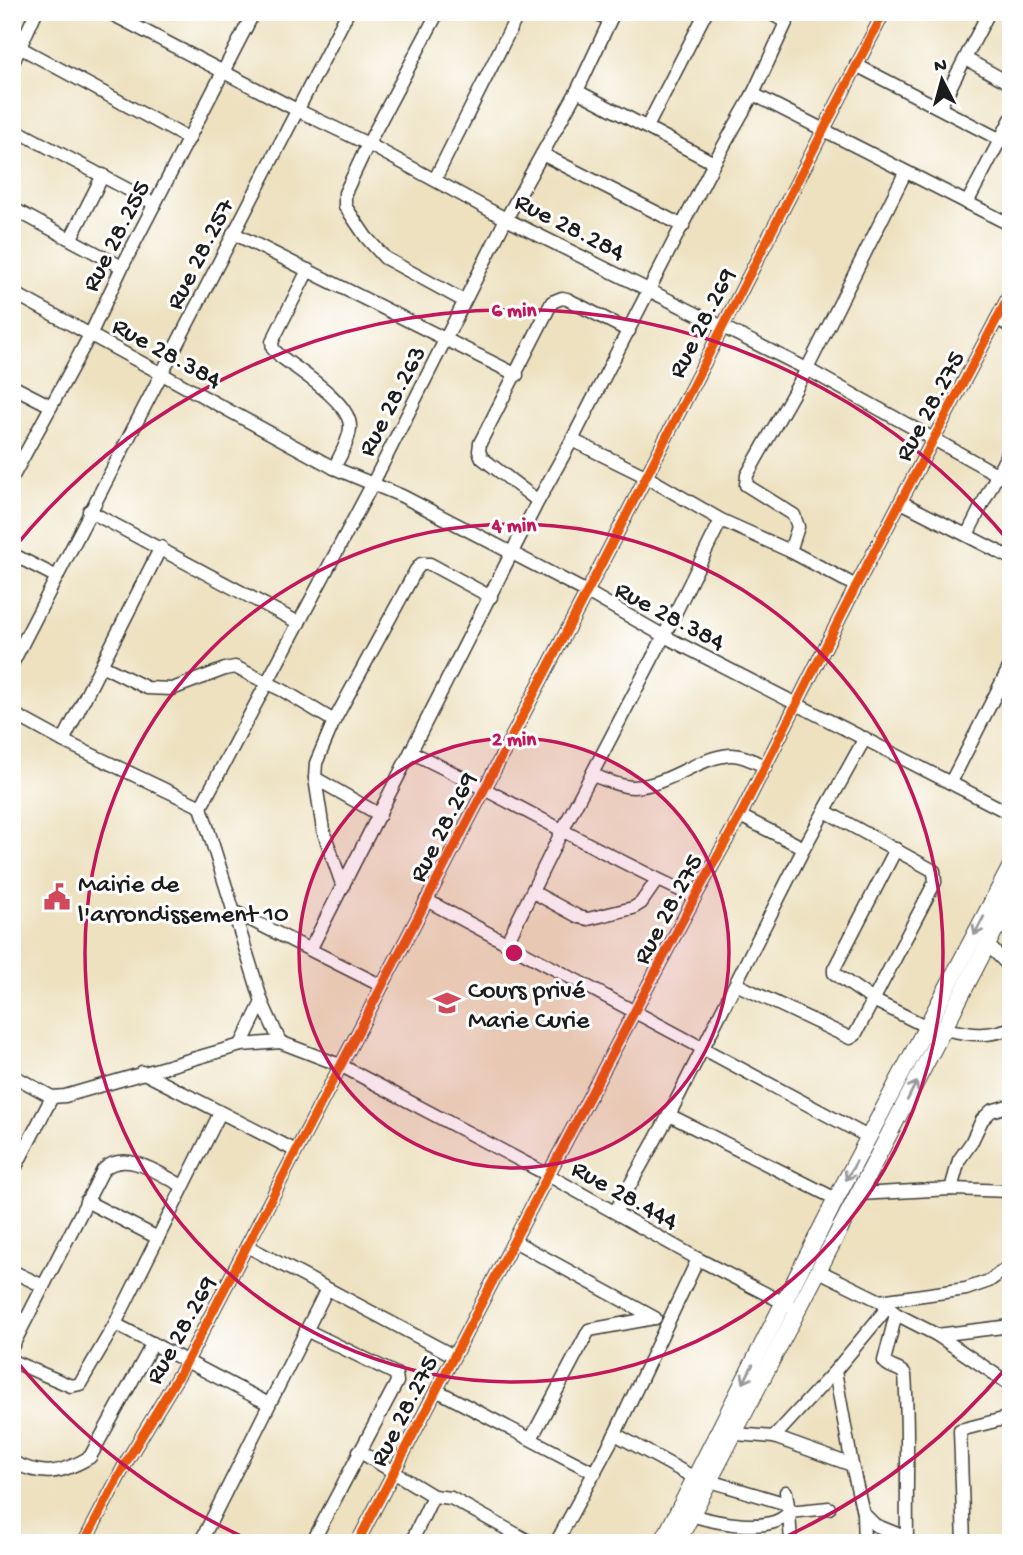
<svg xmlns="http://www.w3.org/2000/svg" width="1023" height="1555" viewBox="0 0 1023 1555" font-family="'Gochi Hand',sans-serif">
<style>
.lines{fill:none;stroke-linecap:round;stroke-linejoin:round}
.minor-casing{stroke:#3b3a35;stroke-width:15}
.major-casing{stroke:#3b3a35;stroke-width:18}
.minor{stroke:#fff;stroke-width:12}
.major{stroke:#fff;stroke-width:16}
.cycleway-casing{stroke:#fff;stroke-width:13}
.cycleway{stroke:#e8590c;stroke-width:9}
.oneway{stroke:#999}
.ring{fill:none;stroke:#c2185b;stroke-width:3.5}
.labels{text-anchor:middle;stroke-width:6;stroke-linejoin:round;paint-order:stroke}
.street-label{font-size:26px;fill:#1c1c1c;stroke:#fff}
.poi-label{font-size:26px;fill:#1c1c1c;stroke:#fff;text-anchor:start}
.centre{fill:#c2185b;stroke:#fff;stroke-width:3.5}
.ring-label{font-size:21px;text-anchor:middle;font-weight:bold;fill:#c2185b;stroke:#fff;stroke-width:6;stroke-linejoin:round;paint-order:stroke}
</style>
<rect width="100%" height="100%" fill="#fff"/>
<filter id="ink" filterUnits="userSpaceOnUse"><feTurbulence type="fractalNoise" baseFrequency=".0143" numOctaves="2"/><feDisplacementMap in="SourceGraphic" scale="14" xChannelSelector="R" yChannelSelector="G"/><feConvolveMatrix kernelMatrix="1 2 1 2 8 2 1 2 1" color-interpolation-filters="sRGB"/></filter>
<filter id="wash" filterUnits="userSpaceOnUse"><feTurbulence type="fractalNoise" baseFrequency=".00686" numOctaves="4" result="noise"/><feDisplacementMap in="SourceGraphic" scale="28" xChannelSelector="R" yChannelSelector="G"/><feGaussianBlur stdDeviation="1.57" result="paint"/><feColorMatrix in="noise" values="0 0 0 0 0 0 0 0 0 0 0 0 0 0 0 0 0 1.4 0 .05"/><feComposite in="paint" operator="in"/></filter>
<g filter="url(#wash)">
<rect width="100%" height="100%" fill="#ede1c0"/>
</g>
<g filter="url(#ink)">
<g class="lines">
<g class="minor-casing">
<g id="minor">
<polyline points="108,12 297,110 368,144 506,219 807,369 1011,482"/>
<polyline points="438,12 368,144 345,193 345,206 366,237 385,258 464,301"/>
<polyline points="594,12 610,20"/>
<polyline points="768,12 786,22"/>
<polyline points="21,48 189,139"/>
<polyline points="966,59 1011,84"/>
<polyline points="12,65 36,12"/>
<polyline points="856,65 999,139"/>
<polyline points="577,91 714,163"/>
<polyline points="753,94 1011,225"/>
<polyline points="940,107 989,12"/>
<polyline points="647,127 706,12"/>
<polyline points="12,128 155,204"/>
<polyline points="542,154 683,226"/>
<polyline points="435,179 519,12"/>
<polyline points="967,203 1011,119"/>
<polyline points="12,208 122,267"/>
<polyline points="233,233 517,375"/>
<polyline points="71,238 103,175"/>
<path d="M308,270L272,342L273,349L280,356C298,370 352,403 350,428C349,441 340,456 334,468"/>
<polyline points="12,292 334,468 402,496 587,592 664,636 1011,814"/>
<polyline points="998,319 1011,327"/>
<polyline points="12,386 51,406"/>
<polyline points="572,440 645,476 721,520 790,551 856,586"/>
<polyline points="12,478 91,333 122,267 254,12"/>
<polyline points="538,501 482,458 479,451 480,443 552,302 562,298 567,299 629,331"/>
<polyline points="901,502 1011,558"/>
<polyline points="89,511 299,623"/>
<polyline points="967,535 1011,447"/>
<polyline points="790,551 798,527 794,515 746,485 747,475 807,369 905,173"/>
<polyline points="12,554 57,577"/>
<polyline points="12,664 348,12"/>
<polyline points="103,666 147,688 172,689 225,669 235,667 284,691 334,721"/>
<polyline points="12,713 63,741 201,807 262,1002 280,1042"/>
<polyline points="63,741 161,547"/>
<path d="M411,752C507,798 598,853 695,897"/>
<path d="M592,775C605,779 619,787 633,787C668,786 696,758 730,755C742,754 755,762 766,767"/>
<polyline points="315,778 380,815"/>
<polyline points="951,782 1011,664"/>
<polyline points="201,807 373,483 506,219 577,91 614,12"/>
<polyline points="740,816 804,848"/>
<polyline points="896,849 834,969 834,973 873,1000 927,1027"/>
<polyline points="343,887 323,830 315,778 316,763 334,721 416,570 421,564 430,564 491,597"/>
<polyline points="533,892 579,917 588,919 633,908 641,903 657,880"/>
<polyline points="426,900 870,1138"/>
<polyline points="233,911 382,986"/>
<polyline points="996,928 1011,929"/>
<polyline points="507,942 562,831 664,636 721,520"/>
<polyline points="988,945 1011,968"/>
<polyline points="311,948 538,501 572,440 714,163 753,94 791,12"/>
<polyline points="736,984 850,1038 855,1035 935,882 934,871 825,811"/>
<path d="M944,1029C968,1034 987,1038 1011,1028"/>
<polyline points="241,1045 262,1002"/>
<polyline points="142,1072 296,1151"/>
<polyline points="12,1075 52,1097 65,1096 241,1045 280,1042 340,1065 548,1175 698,1259 792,1307"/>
<polyline points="669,1115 836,1199"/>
<polyline points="12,1174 52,1097"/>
<polyline points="951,1189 959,1160 971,1143 982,1120 991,1111 1011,1105"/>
<polyline points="859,1194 951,1189 1011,1191"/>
<polyline points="86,1201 158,1238"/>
<polyline points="615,1212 669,1115 804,848 865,738"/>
<polyline points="514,1241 655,1318"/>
<polyline points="247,1246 454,1356"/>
<polyline points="12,1271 43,1286"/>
<polyline points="819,1271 880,1301 896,1314 937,1335 1011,1385"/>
<polyline points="880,1301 966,1289 989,1281 1011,1265"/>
<path d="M896,1314L884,1361C889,1369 900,1367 905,1375C909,1431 906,1487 907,1543"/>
<polyline points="115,1324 269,1404"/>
<polyline points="306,1330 396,1374 397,1382 312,1543"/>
<polyline points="937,1335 1011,1326"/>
<path d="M12,1347L103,1170C125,1148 161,1175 183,1186"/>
<polyline points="12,1361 71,1386 80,1384 115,1324 220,1113"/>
<polyline points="835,1371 852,1465"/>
<polyline points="438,1391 595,1473"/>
<polyline points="615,1434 695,1478"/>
<polyline points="735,1434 774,1437 835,1371 888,1307"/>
<polyline points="774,1437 852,1465 863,1513 864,1543"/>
<polyline points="531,1439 589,1330 654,1318"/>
<polyline points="359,1451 433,1496 451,1498 532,1543"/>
<path d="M12,1462C43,1477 61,1474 90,1457L153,1343"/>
<polyline points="710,1481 787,1504"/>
<polyline points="863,1513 875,1525 907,1538"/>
<path d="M691,1515C714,1522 772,1535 789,1512L786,1492"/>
<polyline points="84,1543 128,1459 187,1361 587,592 884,12"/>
<polyline points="200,1543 327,1289"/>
<polyline points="357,1543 548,1175 695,897 740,816 856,586 1011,292"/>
<polyline points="411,1543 433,1496"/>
<polyline points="556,1543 615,1434 698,1259"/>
<polyline points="791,1543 789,1512 829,1508"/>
<polyline points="964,1543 960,1430 1011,1417"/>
</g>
</g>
<g class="major-casing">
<g id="major">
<polyline points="662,1543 836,1199 1011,866"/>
<polyline points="677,1543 1011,899"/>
</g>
</g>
<use href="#minor" class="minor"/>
<use href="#major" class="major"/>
<g class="cycleway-casing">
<g id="cycleway">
<polyline points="84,1543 128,1459 187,1361 587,592 884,12"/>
<polyline points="357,1543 548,1175 695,897 740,816 856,586 1011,292"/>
</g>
</g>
<use href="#cycleway" class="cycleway"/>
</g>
<defs><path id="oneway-shaft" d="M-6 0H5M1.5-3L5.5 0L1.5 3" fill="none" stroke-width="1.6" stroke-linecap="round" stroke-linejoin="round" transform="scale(1.75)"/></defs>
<g class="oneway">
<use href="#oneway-shaft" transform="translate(979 926) rotate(117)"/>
<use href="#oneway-shaft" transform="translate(912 1091) rotate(-63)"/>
<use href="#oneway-shaft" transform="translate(851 1171) rotate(119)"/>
<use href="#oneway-shaft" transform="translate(748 1374) rotate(117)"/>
</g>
</g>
<circle cx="514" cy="953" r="215" fill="#c2185b" fill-opacity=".12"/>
<g class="ring">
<circle cx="514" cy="953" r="215"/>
<circle cx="514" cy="953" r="429"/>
<path d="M1007 1367A644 644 0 0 1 776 1541M252 1541A644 644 0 0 1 14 1358M14 548A644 644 0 0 1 1007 539"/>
</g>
<defs>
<g id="civic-bare" transform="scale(2.1)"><path d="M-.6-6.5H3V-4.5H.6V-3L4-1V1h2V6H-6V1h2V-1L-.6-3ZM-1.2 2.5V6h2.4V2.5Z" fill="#d1495b" stroke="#fff" stroke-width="2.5" paint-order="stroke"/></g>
<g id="school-bare" transform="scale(2.1)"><path d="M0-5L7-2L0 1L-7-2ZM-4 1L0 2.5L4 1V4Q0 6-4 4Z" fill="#d1495b" stroke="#fff" stroke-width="2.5" paint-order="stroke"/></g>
</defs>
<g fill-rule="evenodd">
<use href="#civic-bare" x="57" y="897"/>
<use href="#school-bare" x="447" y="1003"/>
</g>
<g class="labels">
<g class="street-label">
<text transform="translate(571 225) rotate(27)" y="9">Rue 28.284</text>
<text transform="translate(114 235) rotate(-63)" y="9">Rue 28.255</text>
<text transform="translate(198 253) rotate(-63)" y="9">Rue 28.257</text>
<text transform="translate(700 322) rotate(-63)" y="9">Rue 28.269</text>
<text transform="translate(168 351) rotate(29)" y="9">Rue 28.384</text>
<text transform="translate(390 400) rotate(-63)" y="9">Rue 28.263</text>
<text transform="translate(928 405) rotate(-62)" y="9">Rue 28.275</text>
<text transform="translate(671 614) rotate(28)" y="9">Rue 28.384</text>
<text transform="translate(441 826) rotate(-63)" y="9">Rue 28.269</text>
<text transform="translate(666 908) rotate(-62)" y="9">Rue 28.275</text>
<text transform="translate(626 1193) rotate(29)" y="9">Rue 28.444</text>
<text transform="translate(179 1329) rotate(-61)" y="9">Rue 28.269</text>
<text transform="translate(402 1410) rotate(-63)" y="9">Rue 28.275</text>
</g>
<g class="poi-label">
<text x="78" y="891">Mairie de<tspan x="78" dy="30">l'arrondissement 10</tspan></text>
<text x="468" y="997">Cours privé<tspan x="468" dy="30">Marie Curie</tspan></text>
</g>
</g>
<circle cx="514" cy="953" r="10" class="centre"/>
<g class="ring-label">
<text x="514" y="316">6 min</text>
<text x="514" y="531">4 min</text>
<text x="514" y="745">2 min</text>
</g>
<rect width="1023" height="1555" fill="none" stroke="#fff" stroke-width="42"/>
<g transform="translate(942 80) rotate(354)" stroke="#ffffff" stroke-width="5" paint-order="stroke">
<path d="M0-5L12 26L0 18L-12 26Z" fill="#1c1c1c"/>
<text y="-10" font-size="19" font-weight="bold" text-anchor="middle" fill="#1c1c1c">N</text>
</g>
</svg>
